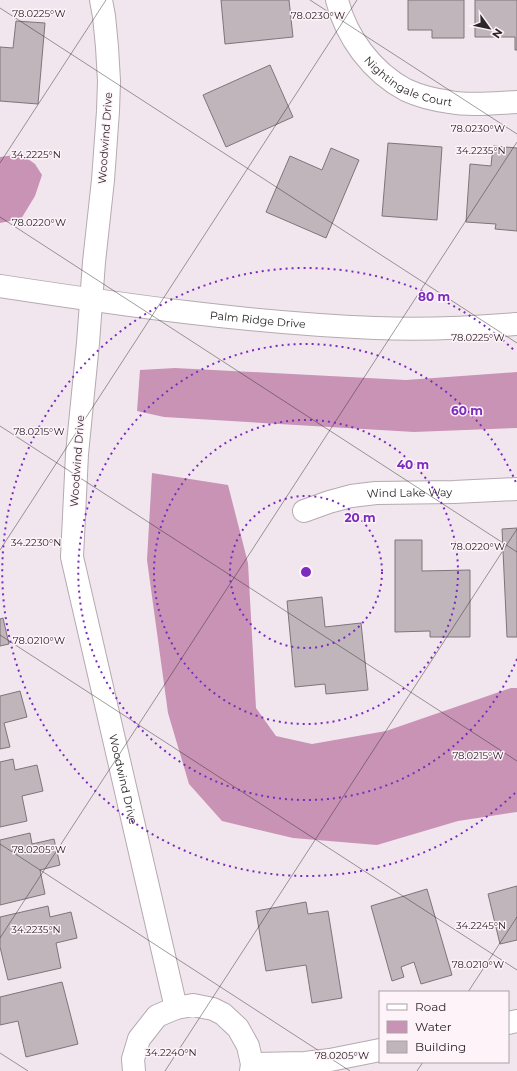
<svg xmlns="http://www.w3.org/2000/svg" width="517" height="1071" viewBox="0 0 517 1071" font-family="Montserrat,sans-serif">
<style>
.water{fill:#c993b6}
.building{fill:#bfb5bb;stroke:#7e747a}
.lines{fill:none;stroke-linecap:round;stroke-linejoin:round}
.street-casing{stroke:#b5aab0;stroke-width:24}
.secondary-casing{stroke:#b5aab0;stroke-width:24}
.street{stroke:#fff;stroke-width:22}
.secondary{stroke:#fff;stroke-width:22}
.ticks{fill:none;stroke:#2b2729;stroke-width:1;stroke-opacity:0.45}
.ring{fill:none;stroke:#7b2cbf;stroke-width:2;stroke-dasharray:2 4}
.labels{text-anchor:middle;stroke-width:3;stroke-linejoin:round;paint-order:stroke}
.street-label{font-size:11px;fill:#2b2729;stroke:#fff3fa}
.ticks-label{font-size:10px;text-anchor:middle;fill:#2b2729;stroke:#fff3fa;stroke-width:3;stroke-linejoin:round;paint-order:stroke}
.centre{fill:#7b2cbf;stroke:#fff3fa;stroke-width:2}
.ring-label{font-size:12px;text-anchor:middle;font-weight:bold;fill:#7b2cbf;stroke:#fff3fa;stroke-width:3;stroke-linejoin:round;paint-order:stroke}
</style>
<rect width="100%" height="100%" fill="#f1e6ed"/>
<g class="water">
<polygon points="21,154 35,164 42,175 35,196 21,219 0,223 0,157"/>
<polygon points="175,368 406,380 517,372 517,428 414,432 164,417 137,411 140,370"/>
<polygon points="152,473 228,485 248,563 256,708 276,736 312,744 386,731 511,688 517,688 517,812 458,821 377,845 293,838 222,821 189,784 168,713 147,560"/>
</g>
<g class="building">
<polygon points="221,0 289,0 293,37 225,44"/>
<polygon points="408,0 464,0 464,38 432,38 432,30 408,30"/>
<polygon points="475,0 517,0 517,50 515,50 515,37 475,37"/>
<polygon points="16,21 45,23 38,104 0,101 0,47 13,48"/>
<polygon points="270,65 293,117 226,147 203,95"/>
<polygon points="388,143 442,147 437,220 382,216"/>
<polygon points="493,146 517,148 517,231 495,229 496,224 466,222 470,164 491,166"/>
<polygon points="331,148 359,160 326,238 266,212 290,156 322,170"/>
<polygon points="517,528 517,637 507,637 502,529"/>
<polygon points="395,540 422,540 422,571 470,570 470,637 430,637 430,631 395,632"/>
<polygon points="322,597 325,627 361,623 368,690 326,694 325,684 295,687 287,601"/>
<polygon points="3,618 9,644 0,646 0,619"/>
<polygon points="20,691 27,717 4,723 10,747 0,749 0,696"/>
<polygon points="13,759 15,770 37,765 43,791 22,796 27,821 0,827 0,762"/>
<polygon points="30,833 32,844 54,839 60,865 40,870 45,894 0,905 0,840"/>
<polygon points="517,886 517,940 500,944 488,894"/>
<polygon points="427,889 452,975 421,984 414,962 401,967 404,977 392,981 371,906"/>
<polygon points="306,902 308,914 328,911 342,998 312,1003 306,965 266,971 256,911"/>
<polygon points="48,906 50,917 71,912 77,938 56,943 61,968 8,980 0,947 0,917"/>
<polygon points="62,982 78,1044 26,1057 18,1021 0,1025 0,997"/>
</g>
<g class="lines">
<g class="street-casing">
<g id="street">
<path id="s1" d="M101,0L104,16L107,47L109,81L108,111L103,180L94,262L88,343L77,454L72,557L176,1008"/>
<path id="s2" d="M337,0C346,37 372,72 406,90C419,96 435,100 450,102C470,106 496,103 517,102"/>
<path id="s3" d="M304,511L329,502L351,496L376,493L454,492L517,489"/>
<polyline points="508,1023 517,1021"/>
<polyline points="252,1064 305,1063 330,1060 380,1050"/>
<polyline points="134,1071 133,1059 139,1039 157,1016 176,1008 193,1005 213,1009 223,1014 238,1028 248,1046 252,1064 251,1071"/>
</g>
</g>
<g class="secondary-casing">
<g id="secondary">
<path id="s4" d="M0,286C125,305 249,323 375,328C422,330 470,328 517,324"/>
</g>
</g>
<use href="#street" class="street"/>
<use href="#secondary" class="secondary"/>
</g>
<path class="ticks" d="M310,0L517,134M0,8L517,343M0,163L106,0M0,217L517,552M0,426L517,761M0,550L357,0M0,635L517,970M0,844L350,1071M0,938L517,142M468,992L517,917M0,1053L28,1071M165,1071L517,529M417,1071L423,1062"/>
<g class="ring">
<circle cx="306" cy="572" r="76"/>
<circle cx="306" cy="572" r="152"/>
<path d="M517 659A228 228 0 1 1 517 485"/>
<path d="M515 793A304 304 0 1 1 515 351"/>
</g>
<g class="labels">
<g class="street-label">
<text dy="4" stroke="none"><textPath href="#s2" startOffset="115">Nightingale Court</textPath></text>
<text transform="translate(105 138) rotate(-86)" y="4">Woodwind Drive</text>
<text dy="4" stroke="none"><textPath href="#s4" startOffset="260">Palm Ridge Drive</textPath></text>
<text transform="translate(77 461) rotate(-86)" y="4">Woodwind Drive</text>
<text dy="4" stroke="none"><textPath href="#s3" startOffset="108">Wind Lake Way</textPath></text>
<text dy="4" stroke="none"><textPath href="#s1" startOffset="787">Woodwind Drive</textPath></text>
</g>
</g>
<g class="ticks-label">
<text x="39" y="17">78.0225°W</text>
<text x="318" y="19">78.0230°W</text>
<text x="478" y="132">78.0230°W</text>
<text x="481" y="154">34.2235°N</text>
<text x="36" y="158">34.2225°N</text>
<text x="39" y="226">78.0220°W</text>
<text x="478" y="341">78.0225°W</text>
<text x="39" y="435">78.0215°W</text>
<text x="36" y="546">34.2230°N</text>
<text x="478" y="550">78.0220°W</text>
<text x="39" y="644">78.0210°W</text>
<text x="478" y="759">78.0215°W</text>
<text x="39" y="853">78.0205°W</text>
<text x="481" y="929">34.2245°N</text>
<text x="36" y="933">34.2235°N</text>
<text x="478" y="968">78.0210°W</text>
<text x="171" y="1056">34.2240°N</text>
<text x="342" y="1059">78.0205°W</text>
</g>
<circle cx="306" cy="572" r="6" class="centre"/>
<g class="ring-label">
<text x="434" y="301">80 m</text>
<text x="467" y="415">60 m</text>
<text x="413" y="469">40 m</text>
<text x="360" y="522">20 m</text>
</g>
<rect x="379" y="991" width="130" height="72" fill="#fff3fa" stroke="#aaa1a6"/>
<rect x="387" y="1004" width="20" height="6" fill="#ffffff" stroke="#aaa1a6"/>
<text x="415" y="1011" font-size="12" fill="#2b2729">Road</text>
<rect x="387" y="1021" width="20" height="12" fill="#c993b6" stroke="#aaa1a6"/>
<text x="415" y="1031" font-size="12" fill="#2b2729">Water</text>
<rect x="387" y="1041" width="20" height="12" fill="#bfb5bb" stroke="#aaa1a6"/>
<text x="415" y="1051" font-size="12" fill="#2b2729">Building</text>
<g transform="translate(489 28) rotate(123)" stroke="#fff3fa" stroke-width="3" paint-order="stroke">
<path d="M0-3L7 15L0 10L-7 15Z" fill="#2b2729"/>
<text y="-6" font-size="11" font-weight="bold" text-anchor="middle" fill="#2b2729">N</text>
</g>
</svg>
